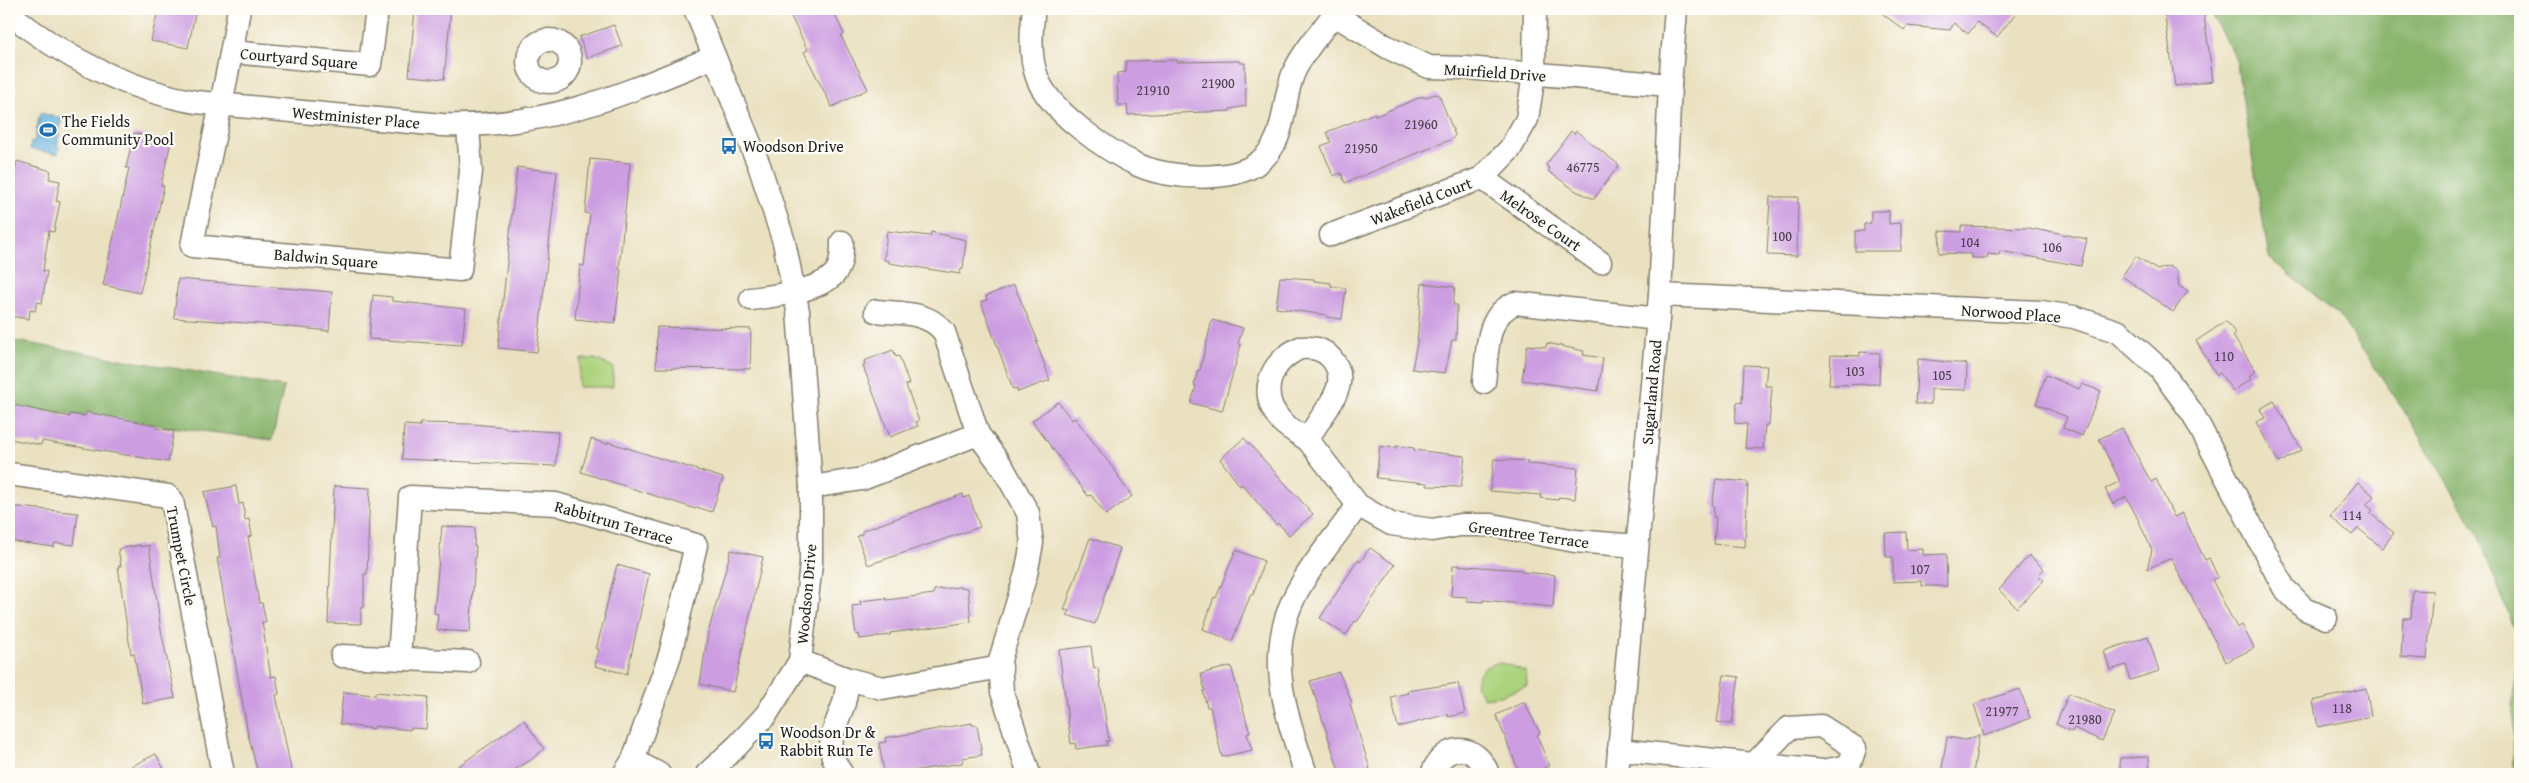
<svg xmlns="http://www.w3.org/2000/svg" width="2529" height="783" viewBox="0 0 2529 783" font-family="'Gentium Book Plus',serif">
<style>
.green{fill:#abd27c;stroke:#64774c}
.forest{fill:#88b46c;stroke:#526844}
.water{fill:#67b3e0;stroke:#42687e}
.building{fill:#cc9de1}
.lines{fill:none;stroke-linecap:round;stroke-linejoin:round}
.minor-casing{stroke:#837e6e;stroke-width:25}
.minor{stroke:#fff;stroke-width:22}
.labels{text-anchor:middle;stroke-width:4.5;stroke-linejoin:round;paint-order:stroke}
.number-label{font-size:14px;fill:#483c4d}
.street-label{font-size:16px;fill:#1c1c1c;stroke:#fdfcf7}
.poi-label{font-size:16px;fill:#1c1c1c;stroke:#fdfcf7;text-anchor:start}
</style>
<rect width="100%" height="100%" fill="#fdfcf7"/>
<filter id="ink" filterUnits="userSpaceOnUse"><feTurbulence type="fractalNoise" baseFrequency=".02" numOctaves="2"/><feDisplacementMap in="SourceGraphic" scale="10" xChannelSelector="R" yChannelSelector="G"/><feConvolveMatrix kernelMatrix="1 2 1 2 8 2 1 2 1" color-interpolation-filters="sRGB"/></filter>
<filter id="wash" filterUnits="userSpaceOnUse"><feTurbulence type="fractalNoise" baseFrequency=".0096" numOctaves="4" result="noise"/><feDisplacementMap in="SourceGraphic" scale="20" xChannelSelector="R" yChannelSelector="G"/><feGaussianBlur stdDeviation="1.12" result="paint"/><feColorMatrix in="noise" values="0 0 0 0 0 0 0 0 0 0 0 0 0 0 0 0 0 1.4 0 .05"/><feComposite in="paint" operator="in"/></filter>
<g filter="url(#wash)">
<rect width="100%" height="100%" fill="#eae1c0"/>
<g class="green">
<polygon points="581,359 595,359 613,367 613,387 578,387"/>
<path d="M1499,663L1510,665L1526,672L1527,686L1500,696L1484,698L1475,685C1479,671 1484,665 1499,663Z"/>
</g>
<g class="forest">
<polygon points="2208,9 2520,9 2520,774 2514,774 2513,730 2517,636 2477,532 2401,406 2338,314 2269,258 2236,59"/>
<polygon points="9,340 284,387 272,440 9,406"/>
</g>
<polygon class="water" points="40,113 62,118 57,147 59,147 58,154 30,149 31,142 34,142"/>
<g id="blocks">
<g class="building">
<polygon points="158,9 196,9 188,48 151,41"/>
<polygon points="415,9 451,9 444,79 409,76"/>
<polygon points="787,9 832,9 844,34 841,36 868,89 832,107 804,52 808,50"/>
<polygon points="1876,9 2019,9 1997,37 1977,22 1968,34 1954,23 1950,30 1907,26 1904,30"/>
<polygon points="2164,9 2203,9 2213,81 2175,86"/>
<polygon points="614,25 622,46 587,58 579,37"/>
<polygon points="1177,60 1177,62 1241,61 1240,63 1245,63 1246,106 1230,109 1230,111 1128,115 1127,105 1118,105 1117,73 1126,72 1126,61"/>
<polygon points="1435,94 1439,95 1455,135 1452,139 1345,183 1341,173 1333,176 1321,146 1331,142 1327,132 1375,113 1376,116 1423,96 1424,98"/>
<polygon points="1571,131 1574,134 1576,131 1619,165 1594,199 1576,191 1548,171 1550,169 1546,165"/>
<polygon points="134,133 171,142 161,185 164,186 140,293 103,285 129,168 126,168"/>
<polygon points="590,159 630,163 619,269 621,270 615,323 575,319 580,265 584,266 590,214 585,213"/>
<polygon points="17,161 51,171 49,179 60,181 56,201 60,202 54,232 49,231 43,271 47,271 42,303 37,302 35,311 30,310 29,319 9,316 9,192 11,193"/>
<polygon points="517,167 557,172 537,352 498,348"/>
<polygon points="1770,197 1798,197 1797,256 1767,255"/>
<polygon points="1871,211 1889,211 1889,224 1901,223 1901,251 1855,251 1855,231 1864,231 1864,224 1871,223"/>
<polygon points="1961,226 2029,228 2044,231 2044,230 2087,239 2081,266 2000,251 1999,255 1988,254 1987,258 1972,258 1972,254 1939,253 1940,231 1961,232"/>
<polygon points="887,231 930,236 931,232 966,240 963,269 961,269 960,274 889,263 889,261 884,260"/>
<polygon points="2136,256 2157,270 2169,266 2177,271 2179,286 2188,291 2173,312 2122,276"/>
<polygon points="1280,277 1314,279 1314,281 1331,283 1331,286 1346,288 1342,319 1326,317 1327,315 1276,308"/>
<polygon points="178,279 332,292 329,331 261,324 174,318"/>
<polygon points="1422,283 1455,287 1453,305 1457,305 1456,340 1452,340 1445,373 1412,369 1417,343"/>
<polygon points="1014,285 1038,341 1036,341 1050,380 1018,392 1016,388 1013,389 981,302 987,300 986,296"/>
<polygon points="373,295 392,297 392,301 466,309 462,345 369,339"/>
<polygon points="1212,320 1243,328 1238,344 1241,345 1222,411 1191,403 1196,386 1194,385 1198,370 1200,370"/>
<polygon points="2226,321 2236,334 2233,336 2256,371 2249,376 2251,379 2233,391 2220,373 2217,375 2196,341"/>
<polygon points="657,327 751,329 750,369 656,368"/>
<polygon points="1547,343 1584,351 1583,355 1603,358 1598,391 1522,380 1527,345 1546,347"/>
<polygon points="893,350 896,357 899,356 909,384 906,385 919,421 916,422 918,426 890,437 863,366 865,365 864,361"/>
<polygon points="1860,352 1880,353 1879,384 1829,385 1831,355 1860,356"/>
<polygon points="1918,359 1967,364 1966,390 1931,389 1931,404 1915,404"/>
<polygon points="1744,365 1767,366 1765,386 1772,386 1769,425 1765,425 1763,449 1745,448 1747,424 1735,423 1737,402 1742,403"/>
<polygon points="2046,375 2079,389 2082,384 2101,391 2082,436 2063,428 2067,417 2036,404"/>
<polygon points="2274,401 2302,450 2279,463 2256,422 2265,418 2260,409"/>
<polygon points="1058,402 1072,420 1075,418 1119,476 1118,477 1132,496 1106,515 1091,495 1088,496 1032,421"/>
<polygon points="9,404 70,417 70,414 85,416 86,412 156,425 156,428 174,431 168,462 42,441 41,445 10,439"/>
<polygon points="420,423 472,424 506,427 506,429 558,432 556,466 402,459 404,425 420,426"/>
<polygon points="2122,428 2151,482 2156,479 2174,517 2182,513 2205,560 2209,558 2218,577 2212,580 2237,628 2242,625 2254,648 2226,662 2171,558 2147,569 2152,550 2136,515 2126,497 2113,504 2105,489 2120,481 2099,439"/>
<polygon points="1244,438 1313,514 1289,535 1278,523 1276,525 1242,484 1240,486 1220,459"/>
<polygon points="591,439 607,444 608,442 723,478 712,512 697,507 696,509 581,472"/>
<polygon points="1380,446 1396,448 1396,446 1414,448 1414,450 1465,456 1461,487 1427,486 1427,483 1376,478"/>
<polygon points="1494,459 1528,461 1527,464 1578,468 1575,499 1559,497 1558,500 1540,498 1541,495 1490,491"/>
<polygon points="1716,479 1748,482 1745,547 1714,544 1716,517 1713,517 1714,506 1712,506"/>
<polygon points="2358,482 2374,496 2366,505 2373,510 2370,513 2394,533 2382,548 2358,528 2352,535 2330,516"/>
<polygon points="236,486 239,504 243,503 245,520 249,519 252,536 248,537 259,603 262,603 266,622 262,622 267,654 271,677 276,676 279,694 276,695 292,774 258,774 248,734 217,558 220,558 216,526 213,527 204,492"/>
<polygon points="334,486 370,488 367,574 364,574 364,608 361,608 361,624 328,623"/>
<polygon points="963,494 964,498 969,496 980,527 868,565 857,536 862,534 862,531"/>
<polygon points="9,506 78,513 74,545 55,543 54,547 9,541"/>
<polygon points="442,526 475,528 474,546 476,546 470,632 437,630 438,614 434,613"/>
<polygon points="1906,532 1907,550 1923,549 1923,555 1946,554 1947,586 1922,586 1922,581 1893,582 1893,557 1886,557 1885,533"/>
<polygon points="1090,538 1120,548 1095,624 1067,615 1069,611 1064,610"/>
<polygon points="140,545 140,547 149,545 161,630 175,698 143,704 134,653 131,654 128,635 118,566 121,566 118,549"/>
<polygon points="1370,548 1395,565 1357,622 1355,621 1346,635 1320,618 1358,560 1360,562"/>
<polygon points="731,550 763,557 733,692 700,684 708,633"/>
<polygon points="1236,550 1264,561 1253,595 1251,594 1232,641 1203,629 1214,597 1216,598"/>
<polygon points="2029,555 2044,569 2038,575 2044,580 2017,608 1999,590"/>
<polygon points="617,565 649,574 627,674 595,666 599,649 596,649 605,616 604,616"/>
<polygon points="1453,565 1522,570 1522,572 1555,575 1553,607 1483,600 1483,602 1467,601 1467,597 1451,596"/>
<polygon points="959,587 968,588 971,622 890,633 890,635 860,639 859,634 856,635 852,606 861,605 860,601 886,598 886,600 934,594 934,590"/>
<polygon points="2413,590 2433,591 2427,659 2401,657 2403,618 2411,618"/>
<polygon points="2148,636 2159,671 2130,680 2126,665 2110,670 2104,651"/>
<polygon points="1091,646 1094,669 1098,668 1109,741 1106,741 1107,745 1076,749 1075,743 1071,744 1059,650"/>
<polygon points="1231,666 1250,733 1247,734 1252,750 1222,757 1210,707 1207,707 1203,691 1205,691 1201,674"/>
<polygon points="1339,672 1352,703 1350,704 1370,769 1354,774 1340,774 1310,681"/>
<polygon points="1724,675 1739,677 1732,724 1717,722"/>
<polygon points="1458,683 1465,713 1448,717 1448,714 1398,727 1391,697 1408,693 1407,691"/>
<polygon points="2366,688 2371,716 2318,727 2313,701"/>
<polygon points="2020,689 2030,718 1984,736 1974,704"/>
<polygon points="343,692 375,695 376,692 428,697 426,729 410,728 410,730 375,726 374,729 340,724"/>
<polygon points="2069,693 2115,713 2102,741 2074,728 2072,732 2056,724"/>
<polygon points="1524,702 1540,733 1537,735 1549,766 1531,774 1520,774 1496,715"/>
<polygon points="524,720 544,749 531,760 508,774 447,774"/>
<polygon points="972,723 972,725 977,725 982,755 963,758 962,763 893,774 884,772 879,743 886,742 885,738"/>
<polygon points="1979,735 1973,774 1941,774 1947,737 1966,740"/>
<polygon points="156,754 164,769 154,774 116,774"/>
<polygon points="2149,757 2150,774 2120,774 2120,758"/>
</g>
</g>
</g>
<g filter="url(#ink)">
<use href="#blocks" fill-opacity="0" stroke="#837e6e" stroke-width="1"/>
<g class="lines">
<g class="minor-casing">
<g id="minor">
<path d="M239,9C226,88 207,166 192,246L460,270L471,171L468,126"/>
<polyline points="695,9 759,165 784,242 798,311 811,487 811,564 800,661 766,715 737,746 707,774"/>
<path d="M1034,9C1031,30 1029,56 1037,77C1048,110 1107,151 1138,165C1168,179 1233,183 1259,162C1288,140 1281,101 1294,72C1304,49 1324,30 1337,9"/>
<path d="M9,13C62,57 128,90 196,102L442,125C548,128 619,96 714,57"/>
<polyline points="1333,14 1389,48 1429,67 1466,68 1670,85"/>
<circle cx="549" cy="61" r="21"/>
<polyline points="232,52 370,65 377,9"/>
<polyline points="1482,178 1600,262"/>
<polyline points="1331,235 1482,178 1510,149 1527,119 1534,74 1535,9"/>
<polyline points="1660,295 2041,312 2074,317 2119,332 2160,369 2193,414 2284,588 2305,609 2326,618"/>
<path d="M751,299C773,296 822,291 836,272C842,264 842,251 842,242"/>
<path d="M876,311C901,314 928,311 944,332L978,434L1003,468L1028,513L1032,543L1026,574L1000,660L1002,692L1029,774"/>
<path d="M1300,348C1312,347 1322,348 1331,358C1356,386 1318,415 1308,440C1299,434 1289,429 1282,422C1257,395 1269,362 1300,348Z"/>
<path d="M1484,382C1488,353 1484,316 1515,303L1658,319"/>
<polyline points="1308,440 1358,505 1391,524 1432,530 1460,525 1492,525 1575,541 1637,546"/>
<polyline points="9,474 168,496 172,500 223,774"/>
<polyline points="811,487 862,479 978,434"/>
<polyline points="342,656 468,662"/>
<polyline points="399,658 410,497 556,504 696,545 670,655 633,760 624,774"/>
<polyline points="800,661 848,679 882,688 1001,667"/>
<polyline points="1619,750 1822,771 1849,766 1855,748 1821,726 1789,728 1754,764"/>
<polyline points="633,760 659,774"/>
<path d="M842,774C822,747 834,731 844,703C846,695 847,687 848,679"/>
<path d="M1306,774C1284,709 1262,648 1302,583C1318,556 1340,531 1358,505"/>
<path d="M1432,774C1443,742 1477,742 1488,774"/>
<polyline points="1617,774 1660,295 1670,85 1676,9"/>
</g>
</g>
<use href="#minor" class="minor"/>
</g>
</g>
<defs>
<g id="stadium-bare" transform="scale(1.35)"><path d="M0-5a6.5 5 0 1 0 0 10a6.5 5 0 1 0 0-10ZM-3.5-1.8h7v3.6h-7Z" fill="#1f6fb2" stroke="#fdfcf7" stroke-width="2.5" paint-order="stroke"/></g>
<g id="bus-bare" transform="scale(1.35)"><path d="M-5-6H5V4H4V6H2V4H-2V6H-4V4H-5ZM-3.5-4V0h7V-4ZM-3.5 1.2v1.5H-2V1.2ZM2 1.2v1.5H3.5V1.2Z" fill="#1f6fb2" stroke="#fdfcf7" stroke-width="2.5" paint-order="stroke"/></g>
</defs>
<g fill-rule="evenodd">
<use href="#stadium-bare" x="48" y="130"/>
<use href="#bus-bare" x="729" y="146"/>
<use href="#bus-bare" x="766" y="741"/>
</g>
<g class="labels">
<g class="number-label">
<text x="1218" y="88">21900</text>
<text x="1153" y="95">21910</text>
<text x="1421" y="129">21960</text>
<text x="1361" y="153">21950</text>
<text x="1583" y="172">46775</text>
<text x="1782" y="241">100</text>
<text x="1970" y="247">104</text>
<text x="2052" y="252">106</text>
<text x="2224" y="361">110</text>
<text x="1855" y="376">103</text>
<text x="1942" y="380">105</text>
<text x="2352" y="520">114</text>
<text x="1920" y="574">107</text>
<text x="2342" y="713">118</text>
<text x="2002" y="716">21977</text>
<text x="2085" y="724">21980</text>
</g>
<g class="street-label">
<text transform="translate(299 58) rotate(5)" y="6">Courtyard Square</text>
<text transform="translate(1495 72) rotate(4)" y="6">Muirfield Drive</text>
<text transform="translate(356 117) rotate(5)" y="6">Westminister Place</text>
<text transform="translate(1421 201) rotate(-21)" y="6">Wakefield Court</text>
<text transform="translate(1541 220) rotate(35)" y="6">Melrose Court</text>
<text transform="translate(326 258) rotate(5)" y="6">Baldwin Square</text>
<text transform="translate(2011 313) rotate(4)" y="6">Norwood Place</text>
<text transform="translate(1651 392) rotate(-85)" y="6">Sugarland Road</text>
<text transform="translate(614 522) rotate(16)" y="6">Rabbitrun Terrace</text>
<text transform="translate(1529 534) rotate(8)" y="6">Greentree Terrace</text>
<text transform="translate(182 556) rotate(79)" y="6">Trumpet Circle</text>
<text transform="translate(806 594) rotate(-85)" y="6">Woodson Drive</text>
</g>
<g class="poi-label">
<text x="62" y="127">The Fields<tspan x="62" dy="18">Community Pool</tspan></text>
<text x="743" y="152">Woodson Drive</text>
<text x="780" y="738">Woodson Dr &amp;<tspan x="780" dy="18">Rabbit Run Te</tspan></text>
</g>
</g>
<rect width="2529" height="783" fill="none" stroke="#fdfcf7" stroke-width="30"/>
</svg>
